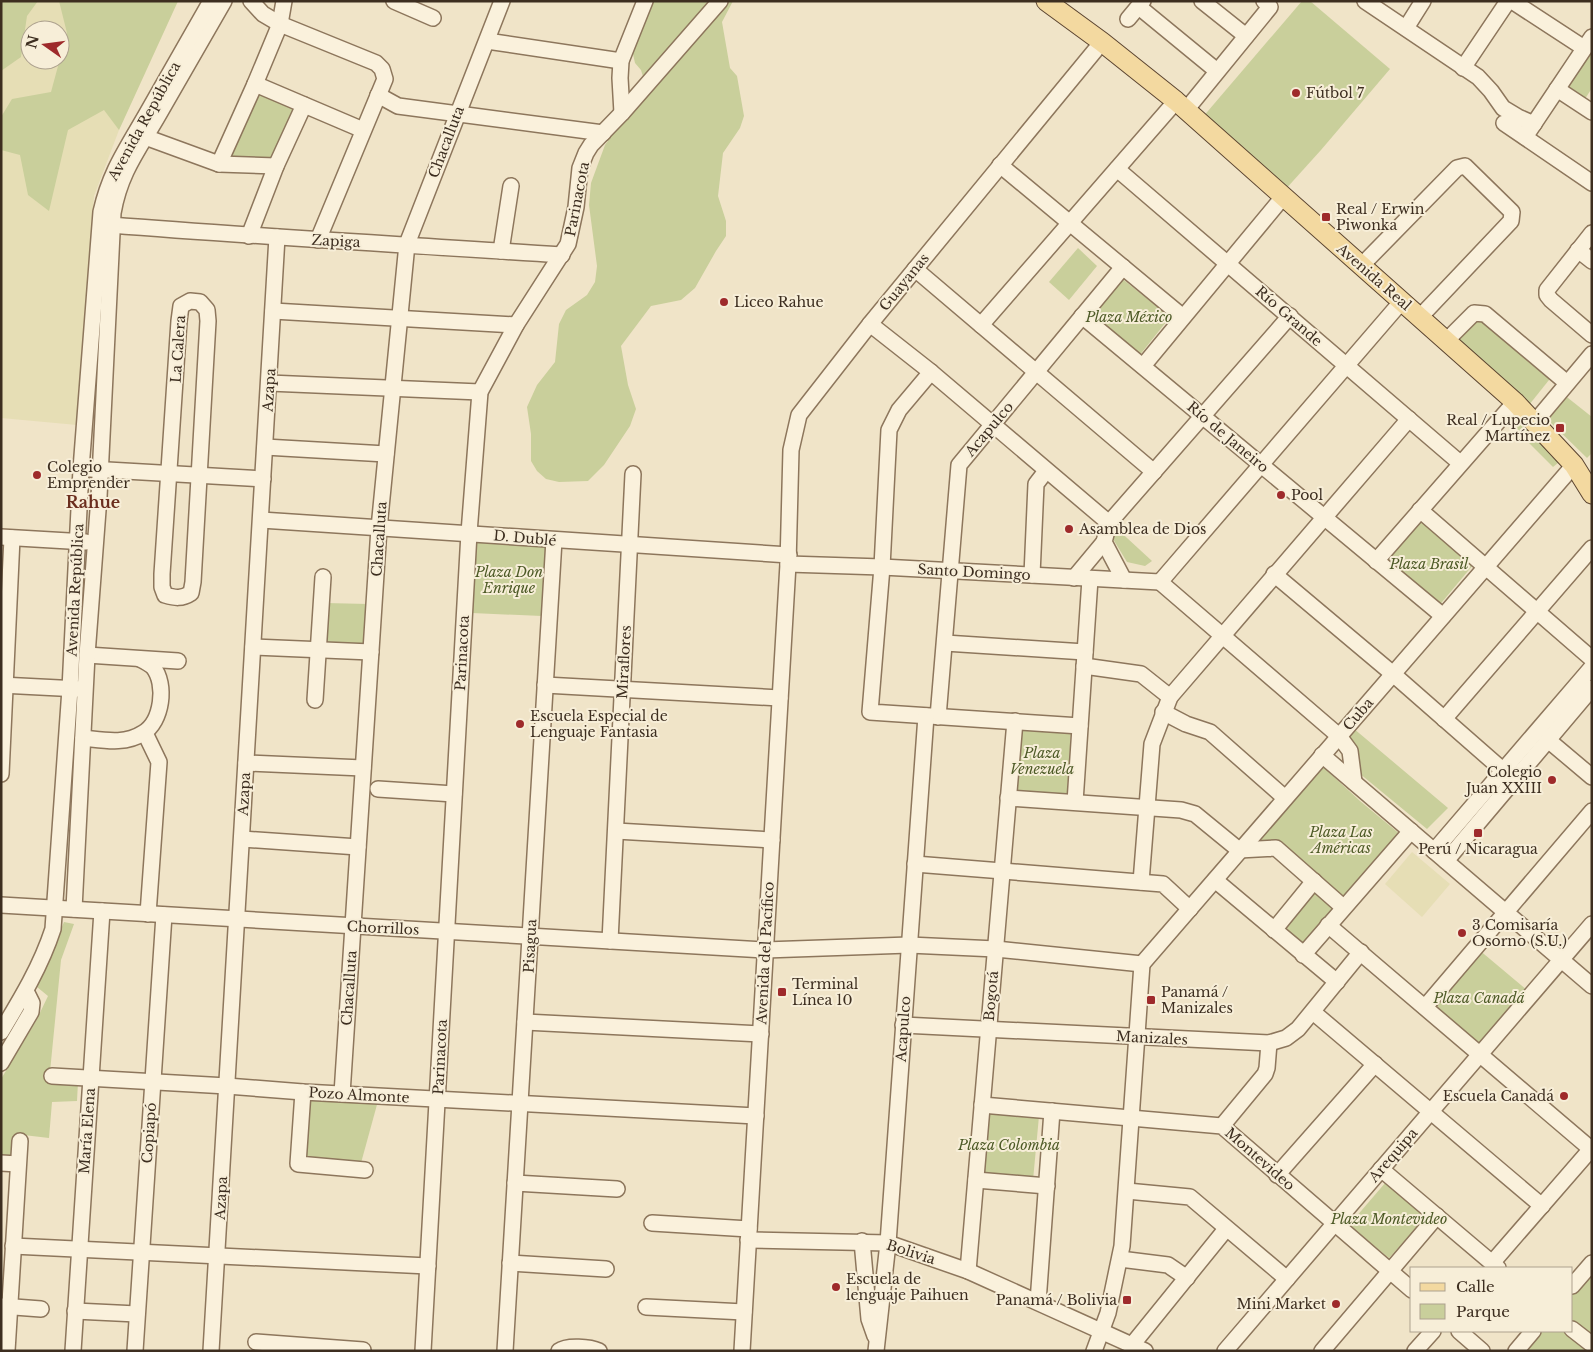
<svg xmlns="http://www.w3.org/2000/svg" width="1593" height="1352" viewBox="0 0 1593 1352" font-family="'Libre Baskerville',serif">
<style>
.farmland{fill:#e6deb5;fill-rule:evenodd}
.green{fill:#c9cf9b}
.lines{fill:none;stroke-linecap:round;stroke-linejoin:round}
.minor-casing{stroke:#8d765c;stroke-width:18}
.major-casing{stroke:#5b4430;stroke-width:21}
.minor{stroke:#faf1dc;stroke-width:15}
.major{stroke:#f3d9a0;stroke-width:19}
.poi-dot{fill:#9e2a2b;stroke:#f7eed8;stroke-width:2}
.labels{text-anchor:middle;stroke-width:4;stroke-linejoin:round;paint-order:stroke}
.poi-label{font-size:14px;fill:#3d2e20;stroke:#f7eed8;text-anchor:start}
.street-label{font-size:14px;fill:#3d2e20;stroke:#f7eed8}
.park-label{font-size:14px;font-style:italic;fill:#4d5a26;stroke:#f7eed8}
.quarter-label{font-size:16px;font-weight:bold;fill:#6b2e1e;stroke:#f7eed8}
</style>
<rect width="100%" height="100%" fill="#f0e4c8"/>
<g class="farmland">
<path d="M1,1H178L119,130L94,196L77,425L1,418ZM30,30H60V60H30Z"/>
<polygon points="1412,852 1450,884 1422,917 1385,884"/>
</g>
<g class="green">
<polygon points="1,1 38,1 27,16 21,57 1,71"/>
<polygon points="59,1 178,1 119,130 104,110 68,130 49,211 28,195 20,155 1,150 1,117 12,99 51,92 67,33"/>
<polygon points="653,1 733,1 722,22 730,68 737,76 744,116 740,128 723,153 718,196 726,221 726,236 716,251 695,288 681,300 651,306 621,346 628,385 636,409 630,426 604,465 588,481 559,482 546,479 537,471 531,461 531,434 527,407 537,385 555,362 559,324 566,310 587,295 595,282 597,266 589,205 591,183 605,145 614,132 648,93 641,70 635,63 631,45"/>
<polygon points="1302,1 1310,1 1390,69 1321,150 1284,191 1202,118"/>
<polygon points="1592,45 1592,88 1583,102 1563,88"/>
<polygon points="259,91 296,108 274,160 229,158"/>
<polygon points="1078,248 1097,266 1069,300 1049,282"/>
<polygon points="1120,277 1170,317 1139,356 1089,316"/>
<polygon points="1479,316 1553,375 1529,405 1455,342"/>
<polygon points="1563,394 1592,417 1592,453 1587,458 1545,417"/>
<polygon points="1517,409 1563,459 1553,467 1506,420"/>
<polygon points="1422,520 1473,565 1437,608 1385,563"/>
<polygon points="1114,526 1152,561 1145,566 1127,562 1110,534"/>
<polygon points="476,542 546,547 542,616 472,613"/>
<polygon points="325,603 369,604 365,648 322,646"/>
<polygon points="1353,728 1448,808 1427,829 1359,773 1346,737"/>
<polygon points="1017,729 1071,733 1067,794 1013,790"/>
<polygon points="1320,764 1360,801 1401,835 1345,900 1279,842 1255,841"/>
<polygon points="1313,885 1340,908 1303,951 1278,929"/>
<polygon points="64,922 74,924 61,960 49,1082 78,1082 77,1101 52,1102 49,1138 15,1134 11,1155 1,1155 1,1079 36,1021 48,996 37,987"/>
<polygon points="1478,949 1528,991 1480,1048 1430,1006"/>
<polygon points="309,1097 378,1101 361,1163 305,1158"/>
<polygon points="985,1113 1039,1116 1033,1180 979,1174"/>
<polygon points="1386,1182 1427,1216 1389,1258 1349,1225"/>
<polygon points="1592,1267 1592,1351 1522,1351 1539,1331 1572,1331 1572,1291"/>
</g>
<g class="lines">
<g class="minor-casing">
<g id="minor">
<polyline points="251,1 263,14 280,24 376,63 382,69 385,79 318,240"/>
<polyline points="394,1 433,18"/>
<polyline points="1202,1 1246,36"/>
<polyline points="1365,1 1478,77 1491,91 1503,108 1518,117 1534,124"/>
<polyline points="1512,1 1584,48"/>
<polyline points="1139,7 1217,71"/>
<polyline points="1128,19 1143,1"/>
<polyline points="1406,28 1423,1"/>
<polyline points="487,41 621,61"/>
<polyline points="1463,68 1508,1"/>
<polyline points="255,84 363,130"/>
<polyline points="1557,89 1592,112"/>
<polyline points="378,95 398,106 603,133"/>
<polyline points="1186,110 1270,7 1264,1"/>
<polyline points="622,113 620,78 621,61 645,1"/>
<polyline points="1504,123 1592,183"/>
<polyline points="137,134 219,164 276,166"/>
<polyline points="1525,137 1592,37"/>
<polyline points="219,164 255,84 280,24 284,1"/>
<polyline points="1000,165 1183,317"/>
<polyline points="1117,169 1460,463"/>
<path d="M111,225C261,237 411,245 562,255"/>
<polyline points="1592,233 1547,290 1547,295 1551,300 1592,335"/>
<polyline points="249,236 276,166 304,105"/>
<polyline points="1578,250 1592,261"/>
<polyline points="501,251 511,186"/>
<polyline points="1361,266 1457,168 1465,166 1512,212 1511,221 1420,317"/>
<polyline points="915,269 1154,472"/>
<path d="M190,301L200,302L207,310L208,321L193,582L191,593C182,599 175,598 165,595L162,587V574L179,321L181,306Z"/>
<polyline points="273,311 516,325"/>
<polyline points="1082,316 1443,616"/>
<polyline points="870,324 931,372 1109,523"/>
<polyline points="981,325 1176,101"/>
<polyline points="1446,341 1474,313 1485,314 1567,383"/>
<polyline points="1143,366 1283,197"/>
<polyline points="931,372 899,410 889,430 882,567 870,712 1080,726"/>
<polyline points="269,383 480,392"/>
<polyline points="1535,422 1592,354"/>
<polyline points="265,447 386,454"/>
<polyline points="90,469 263,479"/>
<polyline points="1420,510 1592,659"/>
<polyline points="261,520 789,555"/>
<polyline points="1,537 86,542"/>
<polyline points="1376,561 1515,402"/>
<polyline points="788,564 882,567 1160,582"/>
<polyline points="1274,574 1393,674 1514,780"/>
<polyline points="1032,575 1036,484 1046,471"/>
<polyline points="1074,578 1104,542"/>
<polyline points="1124,580 1104,542 1109,523 1290,316"/>
<polyline points="1160,582 1402,301"/>
<polyline points="1160,582 1339,736 1350,751 1354,782"/>
<polyline points="945,643 1085,652"/>
<polyline points="253,647 371,652"/>
<polyline points="87,655 178,661"/>
<polyline points="1084,666 1141,674 1170,697"/>
<polyline points="1,685 79,689"/>
<polyline points="545,685 780,698"/>
<polyline points="315,700 323,577"/>
<polyline points="1163,712 1186,724 1210,732 1285,798"/>
<polyline points="938,717 959,465 1123,267"/>
<polyline points="1444,719 1592,548"/>
<polyline points="145,733 159,762 148,914"/>
<path d="M83,738C103,740 125,745 143,733C162,722 167,684 153,667C150,664 144,661 140,659"/>
<polyline points="1548,740 1592,777"/>
<polyline points="1322,755 1592,986"/>
<polyline points="246,763 363,768"/>
<polyline points="1,774 12,538"/>
<polyline points="378,789 454,794"/>
<polyline points="1008,798 1181,810 1195,814 1239,850"/>
<polyline points="1075,802 1090,579"/>
<polyline points="616,831 772,840"/>
<polyline points="242,839 358,847"/>
<polyline points="1239,850 1276,848 1343,907"/>
<polyline points="1434,851 1592,667"/>
<polyline points="1446,861 1592,688"/>
<polyline points="915,864 1163,884 1190,909"/>
<polyline points="1215,880 1337,982"/>
<polyline points="1141,882 1152,744 1170,697 1409,419"/>
<polyline points="1,905 765,950 909,945 996,949 1142,964"/>
<path d="M74,909L87,655L99,497L113,213C120,172 139,149 159,114C181,76 202,39 224,1"/>
<polyline points="1328,925 1592,1150"/>
<polyline points="1274,930 1314,881"/>
<polyline points="610,941 633,474"/>
<polyline points="1303,955 1411,831"/>
<polyline points="1142,964 1574,465"/>
<polyline points="1425,1007 1592,811"/>
<polyline points="1313,1012 1542,1206"/>
<polyline points="525,1022 761,1034"/>
<polyline points="903,1025 1269,1043 1286,1038 1298,1029 1361,952"/>
<path d="M1,1032C21,999 41,966 53,929L70,689L81,469L101,212C110,172 126,150 146,115C168,77 189,39 211,1"/>
<polyline points="1,1063 31,1012 32,1003 26,991"/>
<polyline points="52,1076 227,1086 303,1092 756,1116"/>
<polyline points="303,1092 298,1164 365,1170"/>
<polyline points="342,1094 379,528 407,244 502,1"/>
<polyline points="982,1105 1222,1126 1412,1290"/>
<polyline points="1222,1126 1265,1074 1267,1068 1269,1043"/>
<polyline points="1,1163 18,1164"/>
<polyline points="1381,1169 1498,1268"/>
<polyline points="1277,1175 1375,1064"/>
<polyline points="976,1180 1047,1186"/>
<polyline points="515,1183 617,1189"/>
<polyline points="1127,1191 1190,1197 1287,1279"/>
<polyline points="652,1223 749,1229"/>
<polyline points="748,1240 888,1243 968,1271 1145,1351"/>
<polyline points="862,1241 869,1319 875,1336"/>
<polyline points="13,1246 428,1266"/>
<polyline points="1120,1259 1168,1265 1187,1278"/>
<polyline points="510,1263 606,1269"/>
<polyline points="1492,1263 1591,1149"/>
<polyline points="968,1271 1015,721"/>
<polyline points="1572,1286 1592,1263"/>
<polyline points="1038,1302 1052,1111"/>
<polyline points="1,1306 41,1309"/>
<polyline points="646,1307 744,1312"/>
<polyline points="75,1311 137,1314"/>
<polyline points="1572,1329 1590,1343"/>
<polyline points="1459,1331 1482,1351"/>
<polyline points="256,1342 363,1350"/>
<polyline points="1132,1345 1226,1229"/>
<polyline points="7,1351 20,1141"/>
<polyline points="73,1351 102,911"/>
<polyline points="135,1351 164,915"/>
<polyline points="211,1351 277,237"/>
<polyline points="423,1351 469,533 480,392 516,325 568,244 576,207 580,168 586,153 591,145 622,113 720,1"/>
<polyline points="505,1351 554,540"/>
<path d="M559,1351C567,1345 590,1347 599,1351"/>
<polyline points="742,1351 788,564 791,450 799,415 870,324 1102,42"/>
<polyline points="876,1351 888,1243 926,716"/>
<polyline points="1094,1351 1108,1313 1122,1246 1142,964"/>
<polyline points="1225,1351 1592,924"/>
<polyline points="1322,1351 1437,1216"/>
<polyline points="1415,1351 1433,1331"/>
<polyline points="1516,1351 1533,1331"/>
</g>
</g>
<g class="major-casing">
<polyline id="major" points="1046,1 1102,42 1176,101 1515,402 1574,465 1592,494"/>
</g>
<use href="#minor" class="minor"/>
<use href="#major" class="major"/>
</g>
<g class="poi-dot">
<circle cx="1296" cy="93" r="5"/>
<rect x="1321" y="212" width="10" height="10" rx="2.5"/>
<circle cx="724" cy="302" r="5"/>
<rect x="1555" y="423" width="10" height="10" rx="2.5"/>
<circle cx="37" cy="475" r="5"/>
<circle cx="1281" cy="495" r="5"/>
<circle cx="1069" cy="529" r="5"/>
<circle cx="520" cy="724" r="5"/>
<circle cx="1552" cy="780" r="5"/>
<rect x="1473" y="828" width="10" height="10" rx="2.5"/>
<circle cx="1462" cy="933" r="5"/>
<rect x="777" y="987" width="10" height="10" rx="2.5"/>
<rect x="1146" y="995" width="10" height="10" rx="2.5"/>
<circle cx="1564" cy="1096" r="5"/>
<circle cx="836" cy="1287" r="5"/>
<rect x="1122" y="1295" width="10" height="10" rx="2.5"/>
<circle cx="1336" cy="1304" r="5"/>
</g>
<g class="labels">
<g class="poi-label">
<text x="1306" y="98">Fútbol 7</text>
<text x="1336" y="214">Real / Erwin<tspan x="1336" dy="16">Piwonka</tspan></text>
<text x="734" y="307">Liceo Rahue</text>
<text x="1550" y="425" text-anchor="end">Real / Lupecio<tspan x="1550" dy="16">Martínez</tspan></text>
<text x="47" y="472">Colegio<tspan x="47" dy="16">Emprender</tspan></text>
<text x="1291" y="500">Pool</text>
<text x="1079" y="534">Asamblea de Dios</text>
<text x="530" y="721">Escuela Especial de<tspan x="530" dy="16">Lenguaje Fantasia</tspan></text>
<text x="1542" y="777" text-anchor="end">Colegio<tspan x="1542" dy="16">Juan XXIII</tspan></text>
<text x="1478" y="854" text-anchor="middle">Perú / Nicaragua</text>
<text x="1472" y="930">3 Comisaría<tspan x="1472" dy="16">Osorno (S.U.)</tspan></text>
<text x="792" y="989">Terminal<tspan x="792" dy="16">Línea 10</tspan></text>
<text x="1161" y="997">Panamá /<tspan x="1161" dy="16">Manizales</tspan></text>
<text x="1554" y="1101" text-anchor="end">Escuela Canadá</text>
<text x="846" y="1284">Escuela de<tspan x="846" dy="16">lenguaje Paihuen</tspan></text>
<text x="1117" y="1305" text-anchor="end">Panamá / Bolivia</text>
<text x="1326" y="1309" text-anchor="end">Mini Market</text>
</g>
<g class="street-label">
<text transform="translate(144 121) rotate(-61)" y="5">Avenida República</text>
<text transform="translate(446 142) rotate(-69)" y="5">Chacalluta</text>
<text transform="translate(577 199) rotate(-79)" y="5">Parinacota</text>
<text transform="translate(336 241) rotate(3)" y="5">Zapiga</text>
<text transform="translate(1374 277) rotate(41)" y="5">Avenida Real</text>
<text transform="translate(904 282) rotate(-51)" y="5">Guayanas</text>
<text transform="translate(1289 316) rotate(41)" y="5">Río Grande</text>
<text transform="translate(178 349) rotate(-86)" y="5">La Calera</text>
<text transform="translate(269 390) rotate(-86)" y="5">Azapa</text>
<text transform="translate(989 429) rotate(-50)" y="5">Acapulco</text>
<text transform="translate(1228 437) rotate(40)" y="5">Río de Janeiro</text>
<text transform="translate(525 538) rotate(5)" y="5">D. Dublé</text>
<text transform="translate(379 539) rotate(-86)" y="5">Chacalluta</text>
<text transform="translate(974 572) rotate(3)" y="5">Santo Domingo</text>
<text transform="translate(75 590) rotate(-87)" y="5">Avenida República</text>
<text transform="translate(462 653) rotate(-87)" y="5">Parinacota</text>
<text transform="translate(624 662) rotate(-87)" y="5">Miraflores</text>
<text transform="translate(1358 714) rotate(-49)" y="5">Cuba</text>
<text transform="translate(244 794) rotate(-87)" y="5">Azapa</text>
<text transform="translate(383 928) rotate(3)" y="5">Chorrillos</text>
<text transform="translate(530 946) rotate(-87)" y="5">Pisagua</text>
<text transform="translate(765 953) rotate(-87)" y="5">Avenida del Pacífico</text>
<text transform="translate(349 988) rotate(-86)" y="5">Chacalluta</text>
<text transform="translate(991 996) rotate(-85)" y="5">Bogotá</text>
<text transform="translate(903 1029) rotate(-86)" y="5">Acapulco</text>
<text transform="translate(1152 1038) rotate(3)" y="5">Manizales</text>
<text transform="translate(440 1057) rotate(-87)" y="5">Parinacota</text>
<text transform="translate(359 1095) rotate(3)" y="5">Pozo Almonte</text>
<text transform="translate(87 1131) rotate(-86)" y="5">María Elena</text>
<text transform="translate(149 1133) rotate(-86)" y="5">Copiapó</text>
<text transform="translate(1393 1155) rotate(-49)" y="5">Arequipa</text>
<text transform="translate(1260 1159) rotate(41)" y="5">Montevideo</text>
<text transform="translate(221 1198) rotate(-87)" y="5">Azapa</text>
<text transform="translate(911 1252) rotate(18)" y="5">Bolivia</text>
</g>
<g class="park-label">
<text x="1129" y="322">Plaza México</text>
<text x="1429" y="569">Plaza Brasil</text>
<text x="509" y="577">Plaza Don<tspan x="509" dy="16">Enrique</tspan></text>
<text x="1042" y="758">Plaza<tspan x="1042" dy="16">Venezuela</tspan></text>
<text x="1341" y="837">Plaza Las<tspan x="1341" dy="16">Américas</tspan></text>
<text x="1479" y="1003">Plaza Canadá</text>
<text x="1009" y="1150">Plaza Colombia</text>
<text x="1389" y="1224">Plaza Montevideo</text>
</g>
<g class="quarter-label">
<text x="93" y="508">Rahue</text>
</g>
</g>
<rect width="1593" height="1352" fill="none" stroke="#3d2e20" stroke-width="5"/>
<rect x="1410" y="1267" width="162" height="65" fill="#f7eed8" stroke="#ada18e"/>
<rect x="1420" y="1283" width="25" height="8" fill="#f3d9a0" stroke="#ada18e"/>
<text x="1456" y="1292" font-size="15" fill="#3d2e20">Calle</text>
<rect x="1420" y="1304" width="25" height="15" fill="#c9cf9b" stroke="#ada18e"/>
<text x="1456" y="1317" font-size="15" fill="#3d2e20">Parque</text>
<g transform="translate(45 45) rotate(284)"><circle r="24" fill="#f7eed8" stroke="#ada18e"/>
<path d="M0-4L9 19L0 12L-9 19Z" fill="#9e2a2b"/>
<text y="-8" font-size="14" font-weight="bold" text-anchor="middle" fill="#3d2e20">N</text>
</g>
</svg>
